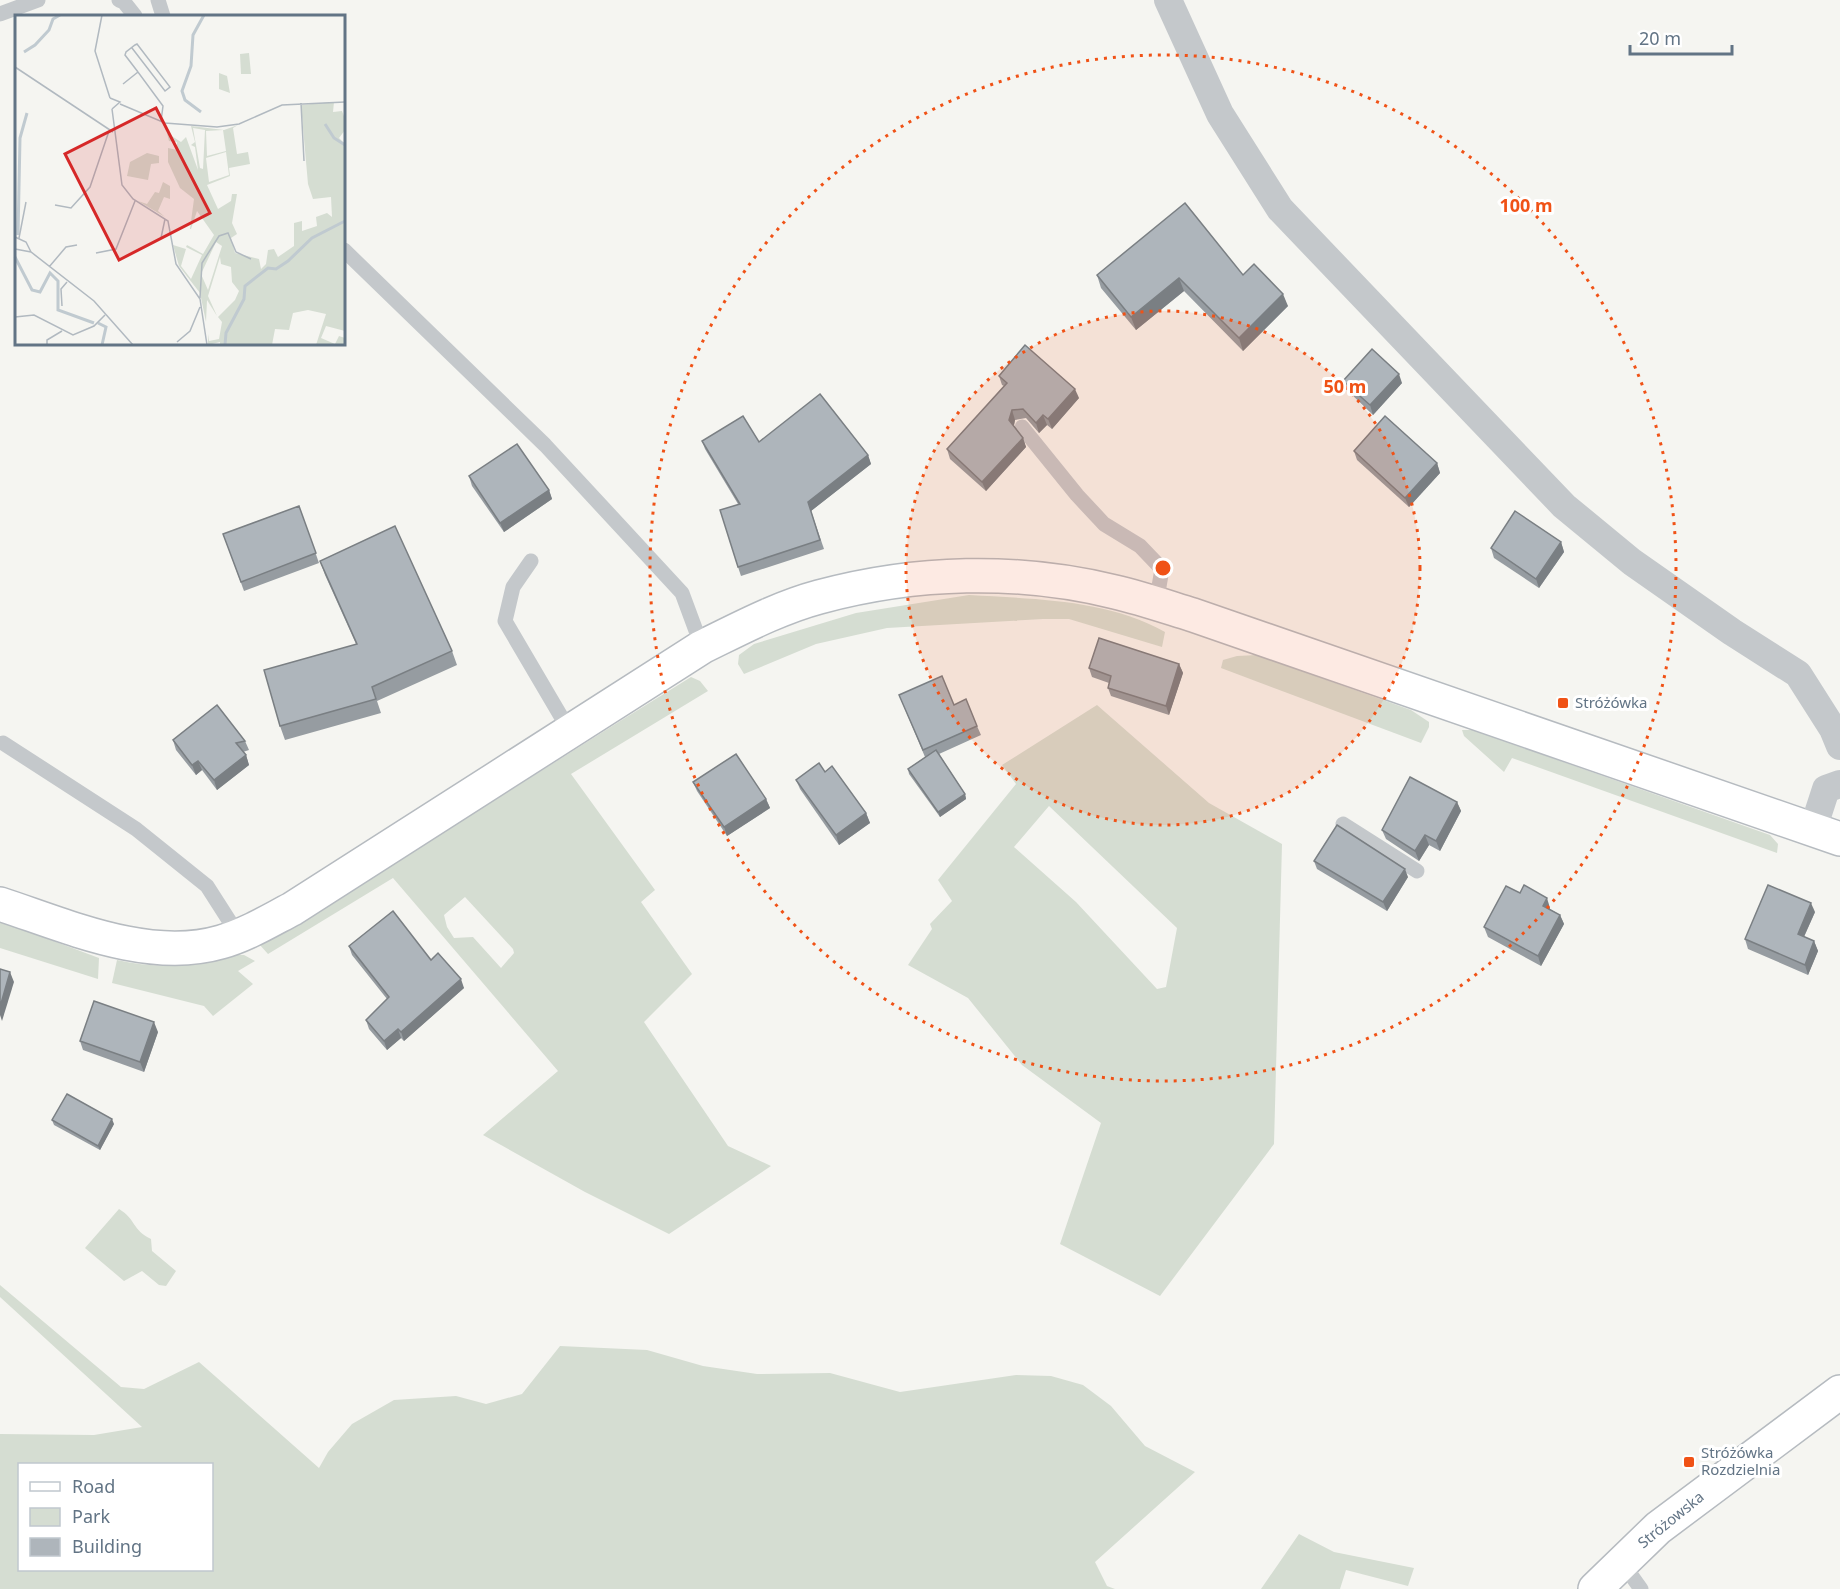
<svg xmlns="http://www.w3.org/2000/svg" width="1840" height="1589" viewBox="0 0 1840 1589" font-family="'Noto Sans',sans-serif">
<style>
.green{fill:#d5ddd2;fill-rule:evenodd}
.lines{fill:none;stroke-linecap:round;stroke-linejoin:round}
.secondary-casing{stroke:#b6bbc0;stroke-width:36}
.lane{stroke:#c4c8cb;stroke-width:15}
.street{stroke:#c4c8cb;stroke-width:28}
.secondary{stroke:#fff;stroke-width:33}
.wall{fill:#969ca1}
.shaded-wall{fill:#7a7f83}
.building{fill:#aeb5bb;stroke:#7a7f83;stroke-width:1.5}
.ring{fill:none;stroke:#f05216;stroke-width:3;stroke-dasharray:3 6}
.poi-dot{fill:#f05216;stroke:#fff;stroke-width:2}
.labels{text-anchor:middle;stroke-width:6;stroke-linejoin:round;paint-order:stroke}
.poi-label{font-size:15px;fill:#627485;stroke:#fff;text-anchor:start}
.street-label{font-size:15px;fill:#627485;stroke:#fff}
.inset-river{fill:none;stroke:#c0cad0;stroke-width:3}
.inset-road{fill:none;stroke:#b1b9c0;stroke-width:1.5}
.view{fill:#d62828;fill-opacity:0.15;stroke:#d62828;stroke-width:3}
.inset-edge{fill:none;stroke:#627485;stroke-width:3}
.centre{fill:#f05216;stroke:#fff;stroke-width:3}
.ring-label{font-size:18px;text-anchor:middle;font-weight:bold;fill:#f05216;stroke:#fff;stroke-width:6;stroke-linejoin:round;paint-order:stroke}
</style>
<rect width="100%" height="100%" fill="#f5f5f1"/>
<g class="green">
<path d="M969,595C1034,599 1107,599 1165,632L1162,647L1069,619H1043L887,628L816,644L744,674L738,664L739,655L754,644L856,613Z"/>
<polygon points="1257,655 1411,710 1429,722 1429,727 1421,743 1221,668 1223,660 1237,656"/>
<path d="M691,677L700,681L708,691L571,774L655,890L641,902L692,974L644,1022L728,1146L771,1166L669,1234L585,1192L483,1135L558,1071L393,878L268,954L259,944C405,859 547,766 691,677ZM465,897L513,949L514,953L501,968L473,937L454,938L447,927L444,915Z"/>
<path d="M1097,705L1209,803L1282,844L1274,1144L1160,1296L1060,1244L1101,1123L1022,1065L968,998L908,965L932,929L930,924L952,901L938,880L1016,784L1002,765ZM1049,806L1177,928L1166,987L1157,989L1076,902L1014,847Z"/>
<polygon points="1462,730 1473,730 1770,835 1778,844 1777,853 1512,758 1504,772 1464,736"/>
<polygon points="0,921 99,958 98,979 0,948"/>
<path d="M233,955H244L255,961L238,971L253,984L213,1016L204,1006L112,983L117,960C157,969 193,967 233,955Z"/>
<path d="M119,1209C136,1219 132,1230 151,1239L152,1251L176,1271L166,1286L159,1285L142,1271L124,1281L85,1248Z"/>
<path d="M0,1285L121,1387L144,1389L199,1362L319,1468L328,1452L352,1424L394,1400L456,1396L486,1404L522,1394L560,1346L647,1350L703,1366L757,1374L830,1373L900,1392L1016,1375L1051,1376L1083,1385L1111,1406L1145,1446L1195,1472L1095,1562L1107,1586L1115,1589H0V1434L94,1435L142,1427L0,1297ZM20,1464H212V1570H20Z"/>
<polygon points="1299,1534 1334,1552 1414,1568 1408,1586 1346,1570 1340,1589 1261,1589"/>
</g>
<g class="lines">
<g class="secondary-casing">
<g id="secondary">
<path d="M0,904C67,926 149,963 221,942C246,935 269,921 292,909L702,647C739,629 778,608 819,597C915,571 1017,568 1115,592C1141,598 1167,607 1193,615L1840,839"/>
<polyline points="1595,1589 1658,1528 1840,1392"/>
</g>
</g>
<g class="lane">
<polyline points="119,0 124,2 135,16"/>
<polyline points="158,0 163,16"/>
<polyline points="0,14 38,0"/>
<polyline points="344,250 545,445 682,593 702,647"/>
<polyline points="1022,427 1077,495 1104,524 1140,546 1162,569 1156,604"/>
<polyline points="531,561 513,587 505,621 569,730"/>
<polyline points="3,743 136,829 207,886 239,936"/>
<polyline points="1343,824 1417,871"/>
<polyline points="1621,1561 1641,1589"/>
</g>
<g class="street">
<polyline points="1168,0 1220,114 1280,209 1564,506 1632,562 1732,632 1798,674 1833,729 1840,746"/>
<polyline points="1813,829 1826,789 1840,784"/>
</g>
<use href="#secondary" class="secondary"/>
</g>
<g class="wall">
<polygon points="1097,275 1243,275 1288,306 1243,351 1184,291 1136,330 1101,288"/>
<polygon points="999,376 1079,398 1052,429 1047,425 1039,433 1026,418 1015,420 1014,426 1023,438 1026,447 986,491 950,459 947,449 1004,386 1002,385"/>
<polygon points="1343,381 1402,383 1373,415 1347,390"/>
<polygon points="702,441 759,442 868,455 871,464 811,511 824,549 741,576 738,567 738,504 705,449"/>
<polygon points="1354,451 1437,463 1440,473 1409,507 1357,460"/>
<polygon points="469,476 549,490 552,499 504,532 472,486"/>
<polygon points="299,506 319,563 244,591 223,534"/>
<polygon points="1561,542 1564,552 1539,588 1494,558 1491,548"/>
<polygon points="320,561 452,651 457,665 377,701 381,713 285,740 280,726 356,644 325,575"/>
<polygon points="1179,664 1183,673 1169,715 1111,696 1108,688 1109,683 1092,677 1089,668"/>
<polygon points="899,695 954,705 977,726 981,735 939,754 965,794 966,799 940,817 909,774 908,769 925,757"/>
<polygon points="173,740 245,741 249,750 243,752 246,755 249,765 217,790 202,770 196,775 176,750"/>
<polygon points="825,772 866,813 870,823 839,845 800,789 796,780"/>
<polygon points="693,782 766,799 770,808 727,836 697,791"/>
<polygon points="1457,802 1461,811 1440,851 1429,845 1419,861 1386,839 1382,830"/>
<polygon points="1314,861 1408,877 1387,911 1317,869"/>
<polygon points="1520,893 1550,908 1550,909 1560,915 1564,924 1541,966 1488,937 1484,927"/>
<polygon points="1815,912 1804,937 1814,941 1818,951 1808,975 1748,949 1745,939"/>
<polygon points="349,946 431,960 464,988 404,1041 401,1038 387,1050 369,1029 366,1020 387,999 352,955"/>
<polygon points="158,1032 144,1072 83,1050 80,1041"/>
<polygon points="52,1120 114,1124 100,1150 54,1125"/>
</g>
<g class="shaded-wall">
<polygon points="1179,278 1184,291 1136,330 1131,317"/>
<polygon points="1283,294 1288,306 1243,351 1239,338"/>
<polygon points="1399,374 1402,383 1373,415 1370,405"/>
<polygon points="1075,389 1079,398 1052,429 1048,419"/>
<polygon points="1012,410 1015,420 1013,429 1009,420"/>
<polygon points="1043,415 1047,425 1039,433 1036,423"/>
<polygon points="1023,438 1026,447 986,491 982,482"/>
<polygon points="868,455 871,464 811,511 824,549 808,502"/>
<polygon points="1437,463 1440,473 1409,507 1405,498"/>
<polygon points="549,490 552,499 504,532 500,523"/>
<polygon points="1561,542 1564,552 1539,588 1536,579"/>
<polygon points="1179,664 1183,673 1169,715 1166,706"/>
<polygon points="246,755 249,765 217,790 214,780"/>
<polygon points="198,761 202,770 196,775 192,765"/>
<polygon points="965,794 966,799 940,817 938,812"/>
<polygon points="766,799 770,808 727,836 724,827"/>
<polygon points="1457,802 1461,811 1440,851 1436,841"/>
<polygon points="866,813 870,823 839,845 836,835"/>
<polygon points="1425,835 1429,845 1419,861 1415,851"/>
<polygon points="1405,869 1408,877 1387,911 1383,902"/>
<polygon points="1547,898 1550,908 1546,915 1543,906"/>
<polygon points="1811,903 1815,912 1801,943 1798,934"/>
<polygon points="1560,915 1564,924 1541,966 1538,956"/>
<polygon points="1814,941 1818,951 1808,975 1805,965"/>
<polygon points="10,972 14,982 2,1021 0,1015 0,1007"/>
<polygon points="461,979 464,988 404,1041 401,1032"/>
<polygon points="154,1022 158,1032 144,1072 140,1062"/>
<polygon points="398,1029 401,1038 387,1050 384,1041"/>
<polygon points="112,1119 114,1124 100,1150 98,1146"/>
</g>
<g class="building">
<polygon points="1185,203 1243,275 1254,264 1283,294 1239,338 1179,278 1131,317 1097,275"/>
<polygon points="1025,345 1075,389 1048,419 1043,415 1036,423 1023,409 1012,410 1009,420 1023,438 982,482 947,449 1007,383 999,376"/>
<polygon points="1372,349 1399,374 1370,405 1343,381"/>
<polygon points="820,394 868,455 808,502 820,540 738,567 720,510 740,504 702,441 743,416 759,442"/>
<polygon points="1385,416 1437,463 1405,498 1354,451"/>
<polygon points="517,444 549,490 500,523 469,476"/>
<polygon points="299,506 316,553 241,582 223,534"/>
<polygon points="1515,511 1561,542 1536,579 1491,548"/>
<polygon points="395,526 452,651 372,687 376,699 280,726 264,670 357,644 320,561"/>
<polygon points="1099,638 1179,664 1166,706 1108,688 1111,676 1089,668"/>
<polygon points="942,676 954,705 966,699 977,726 923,750 899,695"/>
<polygon points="217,705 245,741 236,743 246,755 214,780 198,761 192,765 173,740"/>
<polygon points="936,750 965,794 938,812 908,769"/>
<polygon points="736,754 766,799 724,827 693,782"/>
<polygon points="819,763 825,772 832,766 866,813 836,835 796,780"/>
<polygon points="1410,777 1457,802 1436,841 1425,835 1415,851 1382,830"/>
<polygon points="1337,825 1405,869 1383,902 1314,861"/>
<polygon points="1524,885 1547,898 1543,906 1560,915 1538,956 1484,927 1506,886 1520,893"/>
<polygon points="1768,885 1811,903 1798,934 1814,941 1805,965 1745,939"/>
<polygon points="393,911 431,960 438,953 461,979 401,1032 398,1029 384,1041 366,1020 389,997 349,946"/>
<polygon points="0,969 10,972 0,1007"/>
<polygon points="94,1001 154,1022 140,1062 80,1041"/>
<polygon points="67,1094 112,1119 98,1146 52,1120"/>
</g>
<circle cx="1163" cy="568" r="257" fill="#f05216" fill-opacity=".12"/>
<g class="ring">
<circle cx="1163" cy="568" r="257"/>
<circle cx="1163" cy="568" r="513"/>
</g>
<g class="poi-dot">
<rect x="1557" y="697" width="12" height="12" rx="3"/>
<rect x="1683" y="1456" width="12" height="12" rx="3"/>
</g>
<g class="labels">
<g class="poi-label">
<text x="1575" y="708">Stróżówka</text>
<text x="1701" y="1458">Stróżówka<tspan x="1701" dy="17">Rozdzielnia</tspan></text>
</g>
<g class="street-label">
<text transform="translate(1671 1520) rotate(-39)" y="5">Stróżowska</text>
</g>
</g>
<g transform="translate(15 15)">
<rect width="330" height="330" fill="#f5f5f1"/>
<path d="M234,38L236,59H226L225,39ZM204,58L212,61L215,78L204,74ZM319,87L318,97L327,96L330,104V115L324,123L330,129V316L311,311L306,323L320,329L324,321L330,323V330H301L311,299L293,295L278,298L274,315L260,314L257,330H205V327L193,330V319L194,326L204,324L207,307L203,302L220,285L224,276L217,267L216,252L206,249L205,242L193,281L202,301L192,285L191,307L185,278L164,251L158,230L171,234L166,251L176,264L187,240L171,232L172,230L188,239L199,220L182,196L176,214H175L179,184L165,173L153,147V133L162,135V127L154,126L152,118L166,127L171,122L183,155L180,132L176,130L180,127L176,111L209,115L223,110L218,113L222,139L233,137L235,149L214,153L215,161L192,170L203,194L216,186L217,179H222L217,208L222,219L216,223L220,238L244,244L246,254L251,249L253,235L259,234L263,242L279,231V208L287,206V216L302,211L301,202L312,198L317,202L316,182L298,184L293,169L286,90ZM178,113L190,115L188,154L185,153ZM208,115L211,136L192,141L191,116ZM211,137L214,160L194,167L191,143ZM201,227L207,231L193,275L186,259ZM132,138L144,141V148L136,149L133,165L112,161L115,147ZM148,167L155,171V184L149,182L143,196L150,202L123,186L132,189L140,177L144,178Z" fill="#d5ddd2" fill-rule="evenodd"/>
<path class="inset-river" d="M9,37L20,30L34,15L38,4L45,0M186,97L170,85L167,76L176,51L178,20L189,0M310,109L319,123L330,130M3,220L5,123L12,98M0,242L17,275L25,277L35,258L43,266V295L79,308M83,308L91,312L87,330M210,330L211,318L229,284L230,271L253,253L261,254L273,246L297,223L330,206"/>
<path class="inset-road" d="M87,0L80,36L95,83M117,33L150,76L155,72L122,29L120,30L111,37L110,40L123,57M0,52L98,117M108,69L123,57L148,91L146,106M95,83L105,87L97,94M286,88L289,146M105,89L150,108L202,112L224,109L267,90L330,87M97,94L107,170L118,184L153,206L161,249L185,284L192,330M40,190L56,193L75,172L94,116M0,222L11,227L16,237M4,223L11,187M146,223L150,204M0,234L16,237L79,286L118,330M81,238L101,234L120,186M34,252L51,232L62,230M185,283L187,248L204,221L213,218L221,237L236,244M47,291L46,274L52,267M0,302L19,300L58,320L79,311L90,300M162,327L175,316L185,292M32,330V325L47,316"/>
<path class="view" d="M141,93L195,198L104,245L50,139Z"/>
<rect width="330" height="330" class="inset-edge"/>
</g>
<circle cx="1163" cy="568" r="9" class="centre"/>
<g class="ring-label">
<text x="1526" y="212">100 m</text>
<text x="1345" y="393">50 m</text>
</g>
<rect x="18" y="1463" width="195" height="108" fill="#ffffff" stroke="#c0c7ce" stroke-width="1.5"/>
<rect x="30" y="1482" width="30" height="9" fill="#ffffff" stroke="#c0c7ce" stroke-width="1.5"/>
<text x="72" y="1493" font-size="18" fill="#627485">Road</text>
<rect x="30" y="1508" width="30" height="18" fill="#d5ddd2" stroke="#c0c7ce" stroke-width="1.5"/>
<text x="72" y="1523" font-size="18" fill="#627485">Park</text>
<rect x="30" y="1538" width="30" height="18" fill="#aeb5bb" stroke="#c0c7ce" stroke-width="1.5"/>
<text x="72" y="1553" font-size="18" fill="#627485">Building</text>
<path d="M1630 45v9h102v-9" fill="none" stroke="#627485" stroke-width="3"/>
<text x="1639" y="45" font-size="18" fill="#627485" stroke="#ffffff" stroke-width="4.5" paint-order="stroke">20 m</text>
</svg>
